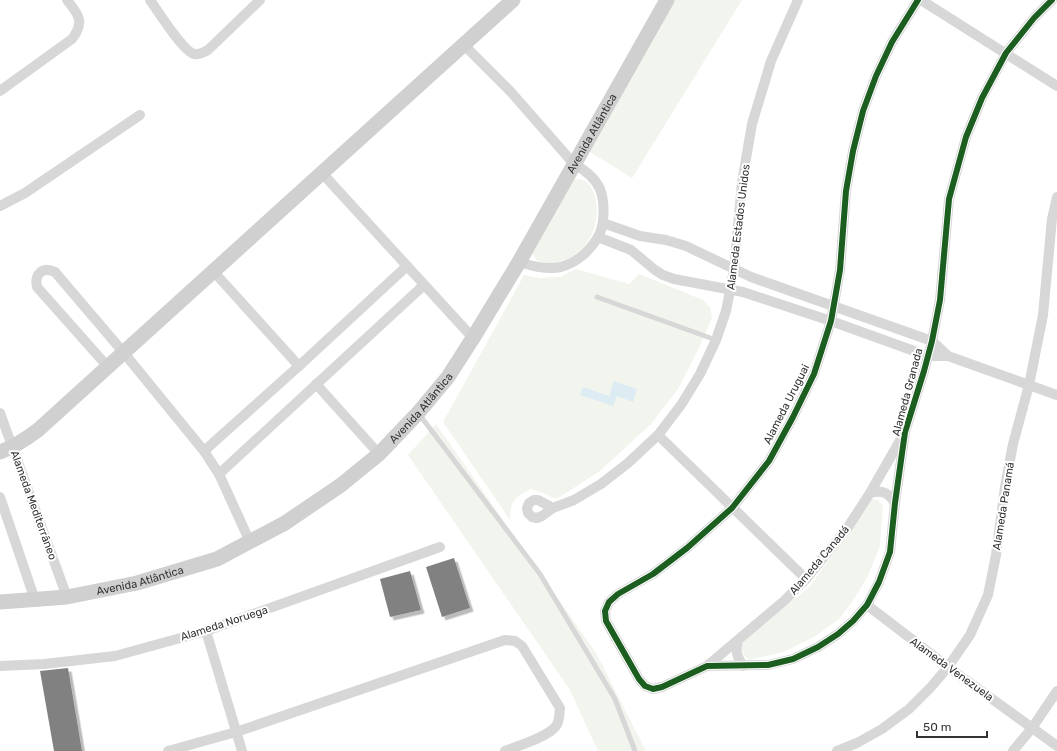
<svg xmlns="http://www.w3.org/2000/svg" width="1057" height="751" viewBox="0 0 1057 751" font-family="Rubik,sans-serif">
<style>
.green{fill:#f1f5ed}
.water{fill:#ddebf3}
.building{fill:#818181;filter:url(#shadow)}
.lines{fill:none;stroke-linecap:round;stroke-linejoin:round}
.lane{stroke:#d7d7d7;stroke-width:5}
.street{stroke:#d7d7d7;stroke-width:10}
.secondary{stroke:#d0d0d0;stroke-width:15}
.cycleway-casing{stroke:#fff;stroke-width:8}
.cycleway{stroke:#1b5e20;stroke-width:6}
.labels{text-anchor:middle;stroke-width:4;stroke-linejoin:round;paint-order:stroke}
.street-label{font-size:11px;fill:#333;stroke:#fff}
</style>
<defs>
<filter id="shadow"><feDropShadow dx="3.5" dy="3.5" stdDeviation="0" flood-color="#0004"/></filter>
</defs>
<rect width="100%" height="100%" fill="#fff"/>
<g class="green">
<polygon points="672,0 742,0 632,178 587,150"/>
<path d="M574,179C586,179 590,183 594,194C599,210 597,227 588,241C579,255 562,265 546,263C544,263 541,263 540,262C536,261 534,256 532,253Z"/>
<path d="M576,269L629,284L639,274L703,300L710,307L712,318L697,352L678,389L651,424L600,471L558,498H553L543,493L531,489C514,498 510,501 510,520L443,422L524,275L538,278L560,277Z"/>
<polygon points="436,424 596,653 646,751 598,751 570,690 408,455"/>
<polygon points="872,499 878,500 883,506 880,546 868,576 852,602 839,619 814,637 783,652 749,660 743,654 741,648 744,641 809,587 851,530 865,502"/>
</g>
<polygon class="water" points="614,381 637,389 633,402 617,396 613,406 580,395 583,387 609,396"/>
<g class="building">
<polygon points="454,558 470,608 442,617 426,567"/>
<polygon points="410,571 421,610 390,617 380,579"/>
<polygon points="68,668 82,751 54,751 40,671"/>
</g>
<g class="lines">
<g class="lane">
<polyline points="597,297 716,340"/>
<polyline points="419,414 540,574 615,699 635,751"/>
</g>
<g class="street">
<path d="M150,0C158,11 182,50 194,54C199,55 204,52 208,50L260,0"/>
<polyline points="918,0 892,42 876,76 863,111 853,151 846,191 840,270 831,321 814,374 793,417 769,461 732,508 687,548 653,574 618,594 609,602 605,611 606,621 639,679 645,686 653,689 662,687 707,666 768,665 793,659 818,647 838,634 853,621 867,605 879,582 890,552 895,503 905,432 924,371 932,341 940,300 949,199 966,137 982,98 1006,53 1034,18 1052,0"/>
<polyline points="921,0 1057,86"/>
<path d="M464,45L510,91L574,164C585,170 595,178 600,189C605,202 605,225 598,237C590,251 576,263 561,267C546,270 532,266 519,262"/>
<path d="M0,91L72,39C85,22 79,15 67,0"/>
<polyline points="322,173 473,338"/>
<polyline points="0,206 25,193 140,115"/>
<polyline points="603,223 640,236 666,240 686,246 751,277 932,341 948,356"/>
<polyline points="598,237 631,250 655,270 663,275 674,279 743,292 831,321 928,356 948,356 1057,395"/>
<polyline points="214,272 299,366"/>
<path d="M108,367L37,287C34,274 43,266 55,272L124,353L204,451L219,474L250,542"/>
<polyline points="316,384 379,454"/>
<polyline points="0,413 67,597"/>
<polyline points="658,435 806,579"/>
<polyline points="204,451 299,366 407,266"/>
<polyline points="219,474 424,285"/>
<path d="M870,493C882,490 888,492 895,503"/>
<polyline points="0,497 35,600"/>
<polyline points="553,508 538,500 534,500 529,503 527,508 528,513 532,517 537,518 542,516 553,508 574,500 601,484 628,463 658,435 681,405 700,374 716,340 726,311 734,270 742,182 752,124 771,61 798,0"/>
<polyline points="867,605 948,667 1057,746"/>
<polyline points="206,631 242,751"/>
<path d="M738,641C735,652 737,656 743,666"/>
<polyline points="0,666 44,664 115,656 206,631 440,547"/>
<polyline points="707,666 784,601 806,579 848,527 870,493 902,437"/>
<path d="M168,751L236,732L505,640L515,641L522,646L560,708C559,714 560,721 556,726C548,737 518,746 505,751"/>
<polyline points="837,751 857,743 882,729 909,709 931,687 948,667 970,635 988,595 996,555 1005,487 1013,444 1029,385 1043,315 1052,219 1057,197"/>
<polyline points="1013,751 1032,728 1057,691"/>
</g>
<g class="secondary">
<path d="M0,452C14,447 26,439 38,430L513,0"/>
<path id="s1" d="M0,602L67,597L137,583L217,559L285,523L341,485L379,454L418,413L448,377L473,338L519,262L667,0"/>
</g>
<g class="cycleway-casing">
<polyline id="cycleway" points="918,0 892,42 876,76 863,111 853,151 846,191 840,270 831,321 814,374 793,417 769,461 732,508 687,548 653,574 618,594 609,602 605,611 606,621 639,679 645,686 653,689 662,687 707,666 768,665 793,659 818,647 838,634 853,621 867,605 879,582 890,552 895,503 905,432 924,371 932,341 940,300 949,199 966,137 982,98 1006,53 1034,18 1052,0"/>
</g>
<use href="#cycleway" class="cycleway"/>
</g>
<g class="labels">
<g class="street-label">
<text dy="4" stroke="none"><textPath href="#s1" startOffset="802">Avenida Atlântica</textPath></text>
<text transform="translate(738 227) rotate(-83)" y="4">Alameda Estados Unidos</text>
<text transform="translate(907 392) rotate(-75)" y="4">Alameda Granada</text>
<text transform="translate(786 404) rotate(-63)" y="4">Alameda Uruguai</text>
<text dy="4" stroke="none"><textPath href="#s1" startOffset="478">Avenida Atlântica</textPath></text>
<text transform="translate(34 505) rotate(70)" y="4">Alameda Mediterrâneo</text>
<text transform="translate(1003 506) rotate(-81)" y="4">Alameda Panamá</text>
<text transform="translate(819 560) rotate(-50)" y="4">Alameda Canadá</text>
<text dy="4" stroke="none"><textPath href="#s1" startOffset="142">Avenida Atlântica</textPath></text>
<text transform="translate(224 623) rotate(-18)" y="4">Alameda Noruega</text>
<text transform="translate(952 669) rotate(36)" y="4">Alameda Venezuela</text>
</g>
</g>
<path d="M917 731v6h70v-6" fill="none" stroke="#333333" stroke-width="2"/>
<text x="923" y="731" font-size="12" fill="#333333" stroke="#ffffff" stroke-width="3" paint-order="stroke">50 m</text>
</svg>
